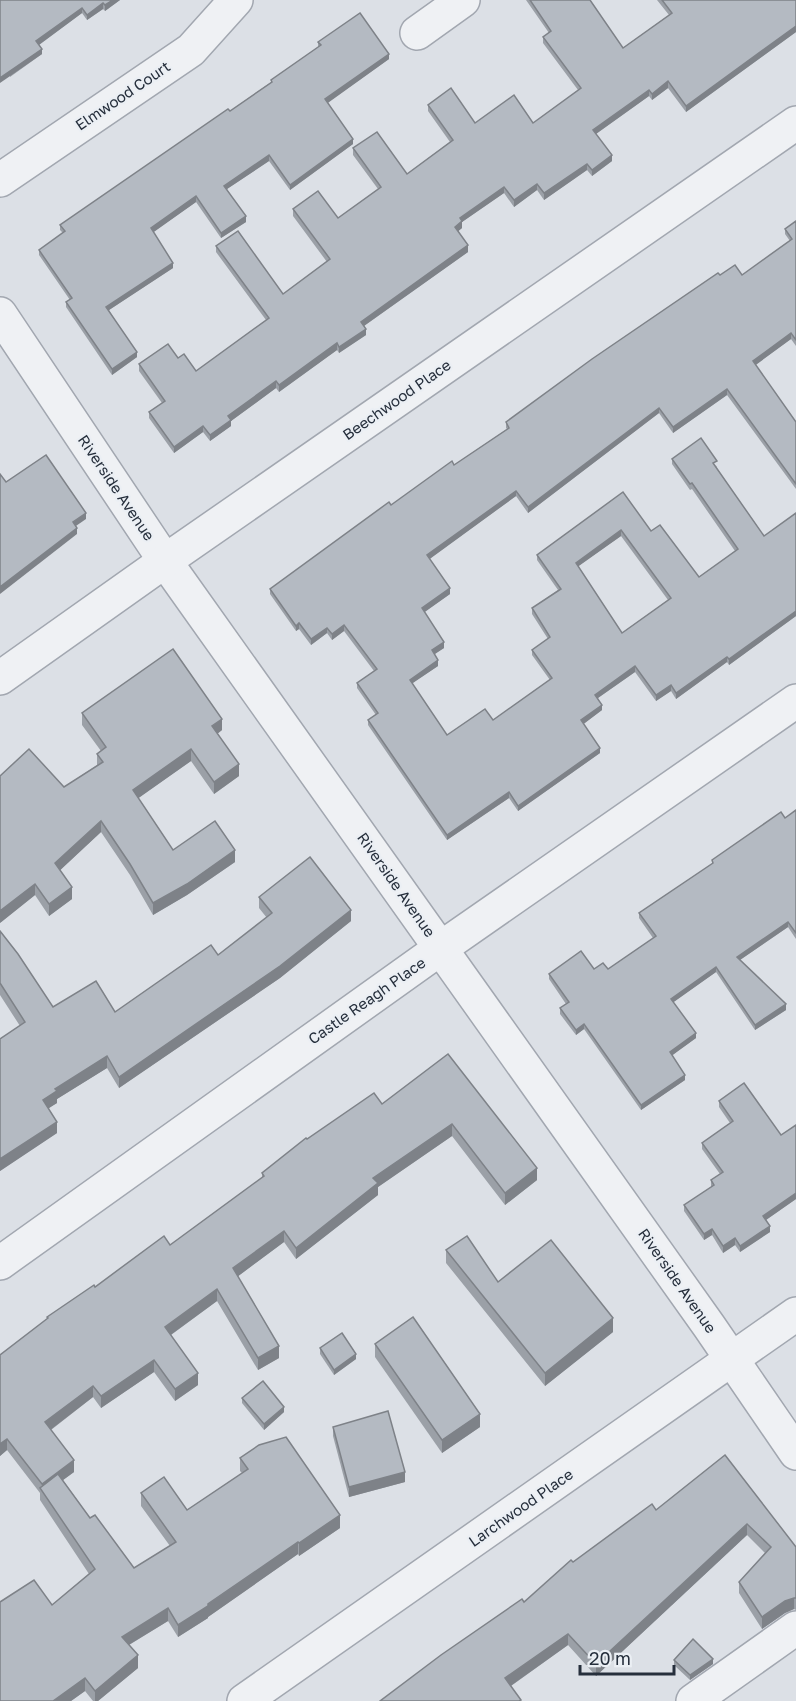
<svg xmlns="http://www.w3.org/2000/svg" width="796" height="1701" viewBox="0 0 796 1701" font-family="'Golos Text',sans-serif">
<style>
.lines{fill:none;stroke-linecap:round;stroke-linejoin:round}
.minor-casing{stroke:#a2a7b0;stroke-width:36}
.minor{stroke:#eff1f4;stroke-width:33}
.wall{fill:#9ba0a7;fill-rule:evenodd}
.shaded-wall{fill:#7e8288}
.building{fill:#b4bac2;stroke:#7e8288;stroke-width:1.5;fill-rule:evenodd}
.labels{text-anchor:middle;stroke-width:4.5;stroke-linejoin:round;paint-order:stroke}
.street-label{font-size:15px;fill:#262f3c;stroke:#ebeff4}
</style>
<rect width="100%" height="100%" fill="#dce0e6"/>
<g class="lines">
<g class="minor-casing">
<g id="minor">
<polyline points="417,33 463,0"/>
<polyline points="0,180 191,50 236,0"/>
<polyline points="0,314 165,561 709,1326 796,1453"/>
<polyline points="0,678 165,561 796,123"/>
<polyline points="0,1263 441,948 796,701"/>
<polyline points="244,1701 796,1314"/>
<polyline points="693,1701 796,1628"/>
</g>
</g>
<use href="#minor" class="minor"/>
</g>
<g class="wall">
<polygon points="0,0 120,0 105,11 103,9 87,20 82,13 39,45 42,54 10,77"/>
<polygon points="526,0 590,0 623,48 669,15 657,0 796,0 796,32 686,112 668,88 652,100 649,96 596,134 612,161 592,176 587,170 544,200 537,190 514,207 504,193 462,222 462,228 458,231 468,252 364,326 366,335 339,353 337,350 279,392 276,388 231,421 231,426 210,441 203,432 174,453 149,418 149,412 162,403 139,371 139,364 178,358 196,371 266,320 216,252 216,246 283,294 327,262 293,216 293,209 338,218 378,189 353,155 353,148 407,174 450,142 428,111 428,105 475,123 533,123 578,90 543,43 543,37 549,33"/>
<polygon points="318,42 389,59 327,103 353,144 290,190 269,161 227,189 246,222 221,238 196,202 153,232 173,268 109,310 137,357 112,375 66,307 66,302 70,300 39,255 39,250 63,233 60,230 60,225 230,111 271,82 271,80 318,47"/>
<path d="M796,221V346L791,339L755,365L796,422V489L727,395L673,433L659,413L528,513L516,496L429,559L450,594L424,612L444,648L434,654L438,666L412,683L447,735L493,720L550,680L532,655V650L548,639L532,614V608L558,590L537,560V555L623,492L651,531L699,577L735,551L692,489L690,490L672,464V459L717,466L716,467L764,536L796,513V616L729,665L727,662L676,699L671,691L656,701L635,672L598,698L602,710L583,724L600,753L518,811L509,798L447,840L368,725V720L376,715L357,688V683L374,671L344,631L332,640L327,633L311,645L299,629L296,631L270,594V589L391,505L454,465L507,429L506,428V422L720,275H742L790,241L785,234V229ZM621,536L668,600L622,633L578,566Z"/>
<polygon points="82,713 222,730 217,734 239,776 214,794 191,761 138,798 173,850 235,862 187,895 153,915 130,875 101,832 60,870 72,899 49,916 35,895 0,923 64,787 97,765 97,754 101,751 82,725"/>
<polygon points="796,810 796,939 788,927 740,960 786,1010 755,1030 716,972 673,1002 696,1038 672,1055 685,1080 641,1110 584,1029 576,1035 560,1014 560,1008 566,1004 549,979 549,974 594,969 608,969 653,938 639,918 639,913 712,864 712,860 785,818"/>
<polygon points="310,857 351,910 351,921 280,978 119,1088 107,1068 57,1099 57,1103 48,1108 57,1122 57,1133 0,1171 0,1039 20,1026 0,995 0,931 18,954 53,1007 96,981 115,1012 211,945 218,955 267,918 259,908 259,897"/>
<polygon points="448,1054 537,1180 505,1205 452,1136 378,1187 378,1195 296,1259 284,1242 238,1276 279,1358 258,1370 217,1301 171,1335 198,1385 175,1401 154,1372 101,1408 93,1397 51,1430 74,1472 63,1480 90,1518 134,1568 170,1546 141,1506 141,1493 187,1510 242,1473 240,1471 240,1458 340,1528 299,1556 298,1554 208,1617 208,1618 178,1637 168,1621 129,1645 138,1668 98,1701 93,1701 85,1691 71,1701 0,1701 52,1605 89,1574 40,1500 40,1493 7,1450 0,1456 0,1355 47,1319 47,1317 95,1287 170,1245 262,1178 262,1173 307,1139 382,1104"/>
<polygon points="719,1101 781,1135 796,1125 796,1199 766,1220 770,1232 740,1252 735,1245 723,1253 712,1235 704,1240 684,1211 684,1205 711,1187 711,1180 720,1174 702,1149 702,1143 730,1123 719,1107"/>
<polygon points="446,1250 498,1282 613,1332 545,1386 446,1263"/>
<polygon points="375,1344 480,1427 442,1453 375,1357"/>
<polygon points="320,1348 356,1359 334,1375 320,1354"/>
<polygon points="242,1398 284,1412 264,1430 242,1403"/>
<polygon points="333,1427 405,1482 349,1497 333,1436"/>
<polygon points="725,1455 796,1547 796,1610 794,1609 785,1613 762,1629 739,1593 739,1582 765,1553 747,1535 596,1676 568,1645 511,1686 521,1701 380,1701 524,1602 573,1562 656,1510"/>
<polygon points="674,1660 713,1664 690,1680 674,1665"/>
</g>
<g class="shaded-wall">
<polygon points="113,0 120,0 105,11 105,5"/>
<polygon points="103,3 103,9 87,20 87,15"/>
<polygon points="82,8 82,13 36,47 36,41"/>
<polygon points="796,26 796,32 686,112 686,106"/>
<polygon points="42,49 42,54 0,83 0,78"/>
<polygon points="389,54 389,59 325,105 325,99"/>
<polygon points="668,81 668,88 652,100 652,94"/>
<polygon points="649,90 649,96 593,136 593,130"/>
<polygon points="353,139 353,144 290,190 290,185"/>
<polygon points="269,155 269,161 224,191 224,186"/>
<polygon points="612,155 612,161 592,176 592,170"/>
<polygon points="587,164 587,170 544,200 544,193"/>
<polygon points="537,184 537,190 514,207 514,200"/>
<polygon points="504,187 504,193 462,222 462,228 455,234 455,227 460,218"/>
<polygon points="196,196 196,202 151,234 151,228"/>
<polygon points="246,216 246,222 221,238 221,233"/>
<polygon points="468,245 468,252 361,328 361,322"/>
<polygon points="173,263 173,268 106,312 106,307"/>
<polygon points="366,329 366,335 339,353 339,347"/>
<polygon points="791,333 791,339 753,367 753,361"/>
<polygon points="337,343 337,350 279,392 279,385"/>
<polygon points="137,352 137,357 112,375 112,369"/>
<polygon points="276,381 276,388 231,421 231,426 210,441 210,435 228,416"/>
<polygon points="727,389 727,395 673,433 673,427"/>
<polygon points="659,408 659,413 528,513 528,507"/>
<polygon points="203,426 203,432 174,453 174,447"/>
<polygon points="516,491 516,496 427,561 427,555"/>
<polygon points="86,513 86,519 73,528 73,522"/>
<polygon points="77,528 77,534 0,594 0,587"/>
<polygon points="621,530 621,536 576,568 576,563"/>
<polygon points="450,588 450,594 422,614 422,608"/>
<polygon points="796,611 796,616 729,665 729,659"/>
<polygon points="299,623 299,629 296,631 296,626"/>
<polygon points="344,625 344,631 332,640 332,634"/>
<polygon points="327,628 327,633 311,645 311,639"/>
<polygon points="444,642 444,648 432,656 432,650"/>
<polygon points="727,657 727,662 676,699 676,693"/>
<polygon points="438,660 438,666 410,685 410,680"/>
<polygon points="635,666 635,672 595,700 595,695"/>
<polygon points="671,685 671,691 656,701 656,695"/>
<polygon points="602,705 602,710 581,726 581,720"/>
<polygon points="222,719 222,730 212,738 212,726"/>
<polygon points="600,748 600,753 518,811 518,806"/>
<polygon points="191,749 191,761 133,802 133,790"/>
<polygon points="239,764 239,776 214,794 214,782"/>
<polygon points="509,792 509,798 447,840 447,835"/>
<polygon points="101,821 101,832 55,875 55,863"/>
<polygon points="235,850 235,862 187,895 153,915 153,903"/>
<polygon points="35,884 35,895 0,923 0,911"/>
<polygon points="72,887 72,899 49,916 49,904"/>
<polygon points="351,910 351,921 280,978 119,1088 119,1077"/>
<polygon points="788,922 788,927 737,962 737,957"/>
<polygon points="716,967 716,972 671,1004 671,999"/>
<polygon points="786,1004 786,1010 755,1030 755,1025"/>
<polygon points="584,1024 584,1029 576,1035 576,1030"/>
<polygon points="696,1033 696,1038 670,1057 670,1052"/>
<polygon points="107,1056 107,1068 57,1099 57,1103 43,1112 43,1100 55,1089"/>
<polygon points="685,1075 685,1080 641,1110 641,1105"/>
<polygon points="57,1122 57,1133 0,1171 0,1159"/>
<polygon points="452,1124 452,1136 378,1187 378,1195 296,1259 296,1248 373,1178"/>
<polygon points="537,1168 537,1180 505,1205 505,1193"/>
<polygon points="796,1193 796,1199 763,1222 763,1216"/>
<polygon points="770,1226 770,1232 740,1252 740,1246"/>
<polygon points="712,1229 712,1235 704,1240 704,1234"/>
<polygon points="284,1231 284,1242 233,1280 233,1268"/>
<polygon points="735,1238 735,1245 723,1253 723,1246"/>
<polygon points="217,1289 217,1301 165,1339 165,1327"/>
<polygon points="613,1318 613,1332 545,1386 545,1373"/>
<polygon points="279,1346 279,1358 258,1370 258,1358"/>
<polygon points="356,1354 356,1359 334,1375 334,1370"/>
<polygon points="154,1360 154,1372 101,1408 101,1396"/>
<polygon points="198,1373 198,1385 175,1401 175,1389"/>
<polygon points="93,1386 93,1397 45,1434 45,1422"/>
<polygon points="284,1407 284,1412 264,1430 264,1424"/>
<polygon points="480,1414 480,1427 442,1453 442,1440"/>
<polygon points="7,1439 7,1450 0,1456 0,1444"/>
<polygon points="74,1460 74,1472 44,1494 42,1491 42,1484"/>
<polygon points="405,1472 405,1482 349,1497 349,1487"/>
<polygon points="340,1515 340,1528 299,1556 299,1543"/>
<polygon points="747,1524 747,1535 596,1676 596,1664"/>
<polygon points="298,1542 298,1554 208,1617 208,1618 178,1637 178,1625"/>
<polygon points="794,1598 794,1609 785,1613 762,1629 762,1617 785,1601"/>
<polygon points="168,1608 168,1621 122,1649 122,1637"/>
<polygon points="568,1634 568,1645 505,1690 505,1678"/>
<polygon points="138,1655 138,1668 98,1701 95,1701 95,1691"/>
<polygon points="713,1659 713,1664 690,1680 690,1675"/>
<polygon points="85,1678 85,1691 71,1701 53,1701"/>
</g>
<g class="building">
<polygon points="0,0 113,0 105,5 103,3 87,15 82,8 36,41 42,49 0,78"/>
<polygon points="530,0 590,0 623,48 672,13 662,0 796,0 796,26 686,106 668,81 652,94 649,90 593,130 612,155 592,170 587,164 544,193 537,184 514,200 504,187 460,218 462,221 455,227 468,245 361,322 366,329 339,347 337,343 279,385 276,381 228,416 231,420 210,435 203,426 174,447 149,412 165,401 139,364 168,344 178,358 184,354 196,371 269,318 216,246 238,231 283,294 330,259 293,209 318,191 338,218 381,187 353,148 377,132 407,174 453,140 428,105 451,88 475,123 514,95 533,123 581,88 543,37 551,31"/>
<polygon points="360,13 389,54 325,99 353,139 290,185 269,155 224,186 246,216 221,233 196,196 151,228 173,263 106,307 137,352 112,369 66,302 72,298 39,250 65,231 60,225 228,109 230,111 272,82 271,80 321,45 318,42"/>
<path d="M796,221V340L791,333L753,361L796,422V484L727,389L673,427L659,408L528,507L516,491L427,555L450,588L422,608L444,642L432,650L438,660L410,680L447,735L485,709L493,720L552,678L532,650L550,637L532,608L561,589L537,555L623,492L651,531L660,525L699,577L738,549L692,483L690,484L672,459L701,438L717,461L713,463L764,536L796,513V611L729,659L727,657L676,693L671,685L656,695L635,666L595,695L602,705L581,720L600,748L518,806L509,792L447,835L368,720L378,713L357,683L377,669L344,625L332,634L327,628L311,639L299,623L296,626L270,589L389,502L391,505L452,461L454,465L509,428L506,422L592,359L718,273L720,275L735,265L742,275L792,239L785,229ZM621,530L671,598L622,633L576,563Z"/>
<polygon points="46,455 86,513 73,522 77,528 0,587 0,474 6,482"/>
<polygon points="173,649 222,719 212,726 239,764 214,782 191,749 133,790 173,850 215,821 235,850 187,884 153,903 130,864 101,821 55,863 72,887 49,904 35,884 0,911 0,776 29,749 64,787 103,762 97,754 106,747 82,713"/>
<polygon points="796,810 796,933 788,922 737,957 786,1004 755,1025 716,967 671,999 696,1033 670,1052 685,1075 641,1105 584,1024 576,1030 560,1008 569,1002 549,974 581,951 594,969 603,963 608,969 656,936 639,913 713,863 712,860 781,812 785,818"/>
<polygon points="310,857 351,910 280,966 119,1077 107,1056 55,1089 57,1091 43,1100 57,1122 0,1159 0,1039 25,1022 0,983 0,931 18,954 53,1007 96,981 115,1012 211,945 218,955 272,913 259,897"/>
<polygon points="448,1054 537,1168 505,1193 452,1124 373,1178 378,1183 296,1248 284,1231 233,1268 279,1346 258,1358 217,1289 165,1327 198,1373 175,1389 154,1360 101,1396 93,1386 45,1422 74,1460 42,1484 7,1439 0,1444 0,1355 48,1318 47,1317 94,1285 95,1287 164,1236 170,1245 264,1176 262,1173 306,1138 307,1139 374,1093 382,1104"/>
<polygon points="744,1083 781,1135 796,1125 796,1193 763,1216 770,1226 740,1246 735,1238 723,1246 712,1229 704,1234 684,1205 714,1185 711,1180 723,1172 702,1143 733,1121 719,1101"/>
<polygon points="467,1236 498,1282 551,1240 613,1318 545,1373 446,1250"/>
<polygon points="413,1317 480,1414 442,1440 375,1344"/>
<polygon points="342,1333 356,1354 334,1370 320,1348"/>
<polygon points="263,1381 284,1407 264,1424 242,1398"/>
<polygon points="388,1411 405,1472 349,1487 333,1427"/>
<polygon points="286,1437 340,1515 299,1543 298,1542 208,1604 208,1606 178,1625 168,1608 122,1637 138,1655 95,1691 85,1678 53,1701 0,1701 0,1602 34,1580 52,1605 95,1569 40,1488 58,1474 90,1518 95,1515 134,1568 176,1542 141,1493 164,1477 187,1510 248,1469 240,1458 259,1445"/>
<polygon points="725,1455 796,1547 796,1598 794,1598 785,1601 762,1617 739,1582 771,1547 747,1524 596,1664 568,1634 505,1678 521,1700 519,1701 380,1701 441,1655 522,1599 524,1602 571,1560 573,1562 652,1504 656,1510"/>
<polygon points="693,1639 713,1659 690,1675 674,1660"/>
</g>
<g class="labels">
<g class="street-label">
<text transform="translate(123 96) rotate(-34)" y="5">Elmwood Court</text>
<text transform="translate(397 400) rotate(-35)" y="5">Beechwood Place</text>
<text transform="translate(116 488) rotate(56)" y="5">Riverside Avenue</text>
<text transform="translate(396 885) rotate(55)" y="5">Riverside Avenue</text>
<text transform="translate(367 1001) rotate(-35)" y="5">Castle Reagh Place</text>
<text transform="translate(677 1281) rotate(55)" y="5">Riverside Avenue</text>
<text transform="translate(521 1508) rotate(-35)" y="5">Larchwood Place</text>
</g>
</g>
<path d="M580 1665v9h94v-9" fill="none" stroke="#262f3c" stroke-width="3"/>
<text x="589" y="1665" font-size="18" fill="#262f3c" stroke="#ebeff4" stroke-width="4.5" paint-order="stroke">20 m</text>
</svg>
